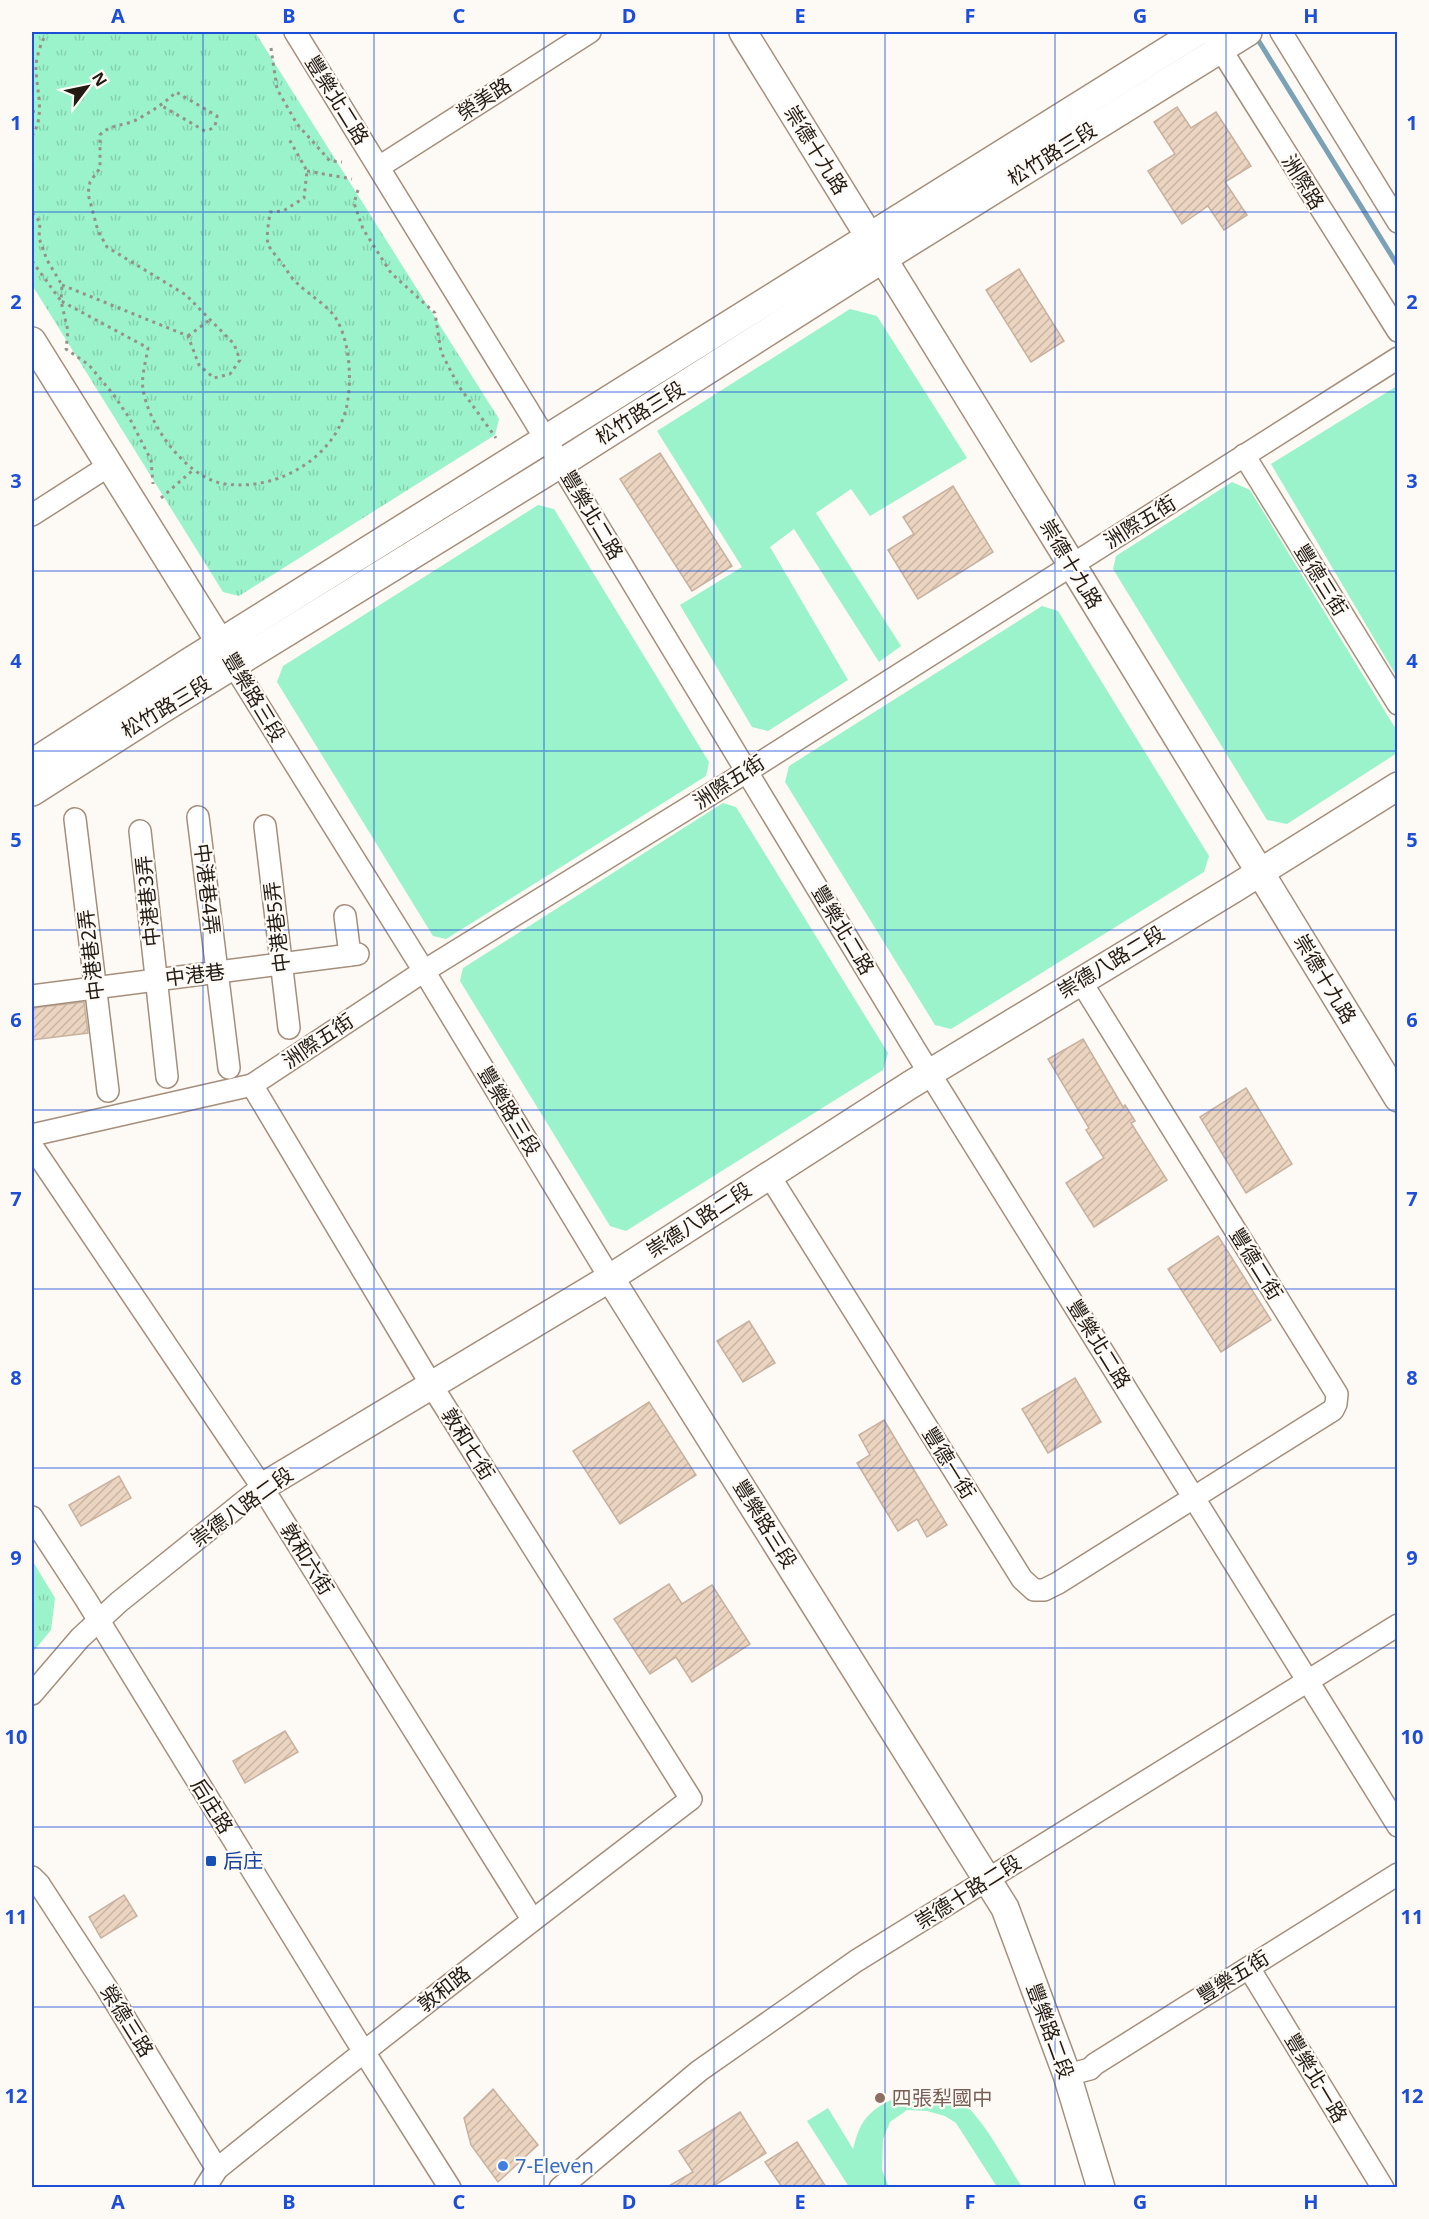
<svg xmlns="http://www.w3.org/2000/svg" width="1429" height="2219" viewBox="0 0 1429 2219" font-family="'Noto Sans','Noto Sans TC',sans-serif">
<style>
.grass{fill:#9af3ca}
.park{fill:url(#park-tufts)}
.lines{fill:none;stroke-linecap:round;stroke-linejoin:round}
.stream{stroke:#7aa1b6;stroke-width:5}
.building{fill:url(#building-hatch);stroke:#c8b29f;stroke-width:1.5}
.minor-casing{stroke:#a48f7c;stroke-width:24}
.tertiary-casing{stroke:#a48f7c;stroke-width:30}
.path{stroke:#97918b;stroke-width:3;stroke-dasharray:3 4.5;stroke-linecap:butt}
.minor{stroke:#fff;stroke-width:21}
.tertiary{stroke:#fff;stroke-width:27}
.grid{fill:none;stroke:#1d4ed8;stroke-width:1.5;stroke-opacity:0.55}
.transit-dot{fill:#1a4fb4;stroke:#fdf9f5;stroke-width:2}
.education-dot{fill:#8d6e63;stroke:#fdf9f5;stroke-width:2}
.shop-dot{fill:#3f7fe0;stroke:#fdf9f5;stroke-width:2}
.labels{text-anchor:middle;stroke-width:4.5;stroke-linejoin:round;paint-order:stroke}
.street-label{font-size:20px;fill:#221a13;stroke:#fdf9f5}
.transit-label{font-size:20px;fill:#164399;stroke:#fdf9f5;text-anchor:start}
.education-label{font-size:20px;fill:#785e54;stroke:#fdf9f5;text-anchor:start}
.shop-label{font-size:20px;fill:#366cbe;stroke:#fdf9f5;text-anchor:start}
.neatline{fill:none;stroke:#1d4ed8;stroke-width:2}
.grid-label{font-size:20px;text-anchor:middle;font-weight:bold;fill:#1d4ed8}
</style>
<defs>
<pattern id="park-tufts" width="24" height="20" patternUnits="userSpaceOnUse" patternTransform="scale(1.5)"><rect width="24" height="20" fill="#9af3ca"/><path d="M3 7l-1-3M5 7V3M7 7l1-3M15 17l-1-3M17 17v-4M19 17l1-3" fill="none" stroke="#84d0ad"/></pattern>
<pattern id="building-hatch" width="6" height="6" patternUnits="userSpaceOnUse" patternTransform="scale(1.5)"><rect width="6" height="6" fill="#ebd4c0"/><path d="M-1 1l2-2M0 6l6-6M5 7l2-2" fill="none" stroke="#c9b5a4"/></pattern>
</defs>
<rect width="100%" height="100%" fill="#fdf9f5"/>
<g class="grass">
<polygon points="850,309 877,316 967,458 870,516 851,489 816,513 901,646 879,662 794,529 770,547 848,680 768,731 752,727 680,605 742,567 657,431"/>
<polygon points="1397,386 1398,387 1397,677 1271,464"/>
<polygon points="1232,482 1250,490 1397,731 1397,753 1287,824 1267,820 1113,569 1116,556"/>
<polygon points="538,505 554,509 709,762 706,776 446,939 433,936 277,682 283,666"/>
<polygon points="1042,606 1058,611 1209,856 1204,872 951,1029 935,1025 785,782 789,766"/>
<polygon points="723,803 736,807 888,1053 883,1070 626,1231 610,1226 460,981 463,968"/>
<path d="M922,2090C934,2092 947,2094 958,2100C979,2110 1008,2166 1022,2187H997L956,2123L945,2116L927,2111L907,2110L890,2122L883,2139L882,2170L889,2187H849L807,2121L828,2108L853,2149C855,2143 856,2136 859,2130C870,2105 897,2096 922,2090Z"/>
</g>
<g class="park">
<polygon points="32,32 255,32 499,419 495,435 239,596 223,592 32,285"/>
<polygon points="32,1560 55,1598 51,1630 32,1653"/>
</g>
<g class="lines">
<polyline class="stream" points="1255,35 1398,266"/>
</g>
<g class="building">
<polygon points="1177,107 1191,128 1216,112 1251,166 1225,182 1247,215 1224,230 1208,206 1182,224 1148,171 1175,154 1154,122"/>
<polygon points="1019,269 1064,341 1031,362 986,290"/>
<polygon points="660,453 732,566 692,591 620,479"/>
<polygon points="953,486 993,552 918,599 888,550 914,534 903,517"/>
<polygon points="84,1002 88,1033 32,1040 32,1008"/>
<polygon points="1083,1039 1123,1107 1125,1105 1135,1121 1131,1123 1167,1180 1094,1227 1066,1183 1104,1158 1086,1130 1089,1128 1048,1059"/>
<polygon points="1246,1088 1292,1164 1246,1193 1200,1117"/>
<polygon points="1218,1236 1271,1320 1221,1352 1168,1269"/>
<polygon points="749,1321 775,1363 743,1382 717,1341"/>
<polygon points="1075,1378 1101,1422 1048,1453 1022,1409"/>
<polygon points="649,1402 696,1475 620,1524 573,1451"/>
<polygon points="884,1420 947,1525 927,1537 917,1519 898,1531 857,1463 870,1455 859,1435"/>
<polygon points="119,1476 131,1498 81,1526 69,1505"/>
<polygon points="669,1584 682,1604 712,1585 750,1644 692,1682 676,1657 650,1674 614,1619"/>
<polygon points="285,1731 298,1752 245,1783 233,1761"/>
<polygon points="124,1895 137,1916 101,1938 89,1917"/>
<polygon points="493,2089 538,2145 498,2182 471,2145 464,2118"/>
<polygon points="740,2112 766,2153 712,2187 667,2187 693,2172 679,2151"/>
<polygon points="797,2142 826,2187 782,2187 765,2162"/>
</g>
<g class="lines">
<g class="minor-casing">
<g id="minor">
<polyline points="295,32 528,410 917,1053 1398,1826"/>
<polyline points="1210,32 1398,331"/>
<polyline points="1281,32 1398,222"/>
<polyline points="379,167 590,32"/>
<polyline points="1244,455 1398,704"/>
<polyline points="32,515 110,465"/>
<polyline points="234,666 424,971 610,1278"/>
<polyline points="198,817 229,1068"/>
<polyline points="75,819 108,1091"/>
<polyline points="265,826 289,1028"/>
<polyline points="140,831 167,1077"/>
<polyline points="345,916 350,955"/>
<polyline points="32,996 358,954"/>
<polyline points="32,1135 252,1085 424,971 727,784 1398,358"/>
<polyline points="32,1146 262,1487 532,1919"/>
<polyline points="769,1175 1022,1579 1034,1590 1044,1590 1058,1583 1333,1410 1336,1404 1337,1394 1080,980"/>
<polyline points="32,1517 85,1598 354,2036 450,2188"/>
<polyline points="32,1694 80,1638 119,1602 262,1487"/>
<polyline points="32,1877 39,1884 106,1987 217,2169"/>
<polyline points="1249,1968 1383,2188"/>
<polyline points="1067,2075 1090,2069 1095,2064 1398,1874"/>
<path d="M205,2188L217,2169C373,2043 531,1921 691,1799L432,1386L252,1085"/>
<polyline points="560,2188 699,2071 856,1961 1398,1625"/>
</g>
</g>
<g class="tertiary-casing">
<g id="tertiary">
<polyline points="743,32 1072,565 1398,1098"/>
<polyline points="32,341 229,657"/>
<polyline points="32,763 189,662 1197,32"/>
<polyline points="32,792 159,711 560,464 857,275 1248,32"/>
<polyline points="610,1278 1005,1908 1067,2075 1101,2188"/>
<polyline points="262,1487 610,1278 910,1085 1235,888 1398,786"/>
</g>
</g>
<g class="path">
<polyline points="271,48 277,89 297,124 330,161 342,162"/>
<polyline points="32,111 39,113"/>
<path d="M32,136C46,115 36,90 36,67C36,57 42,40 47,32"/>
<polyline points="307,171 352,179"/>
<polyline points="358,190 354,203 363,229 391,273 435,313 441,352 458,385 496,438"/>
<path d="M32,213L40,222L39,238L47,260L62,285L61,301L148,348C146,361 141,377 143,389C148,424 184,474 220,483C273,494 336,459 347,405C352,379 350,340 335,317C326,304 309,295 298,284C292,279 288,272 284,266C280,260 271,251 268,244C266,236 269,221 270,212L283,211L304,198L307,171L289,139"/>
<polyline points="32,261 61,301 68,331 66,349 89,365 113,394 130,419 151,460 153,484"/>
<path d="M62,285L188,336L199,365L214,378L230,374L240,360L234,344L186,295L107,247L98,231L88,194L90,182L100,168V135C109,124 126,126 138,119C152,111 165,103 176,92L217,116C216,126 214,129 205,131L162,106"/>
<polyline points="188,336 211,319"/>
<polyline points="161,498 193,470"/>
</g>
<use href="#minor" class="minor"/>
<use href="#tertiary" class="tertiary"/>
</g>
<path class="grid" d="M203,32V2188M374,32V2188M544,32V2188M714,32V2188M885,32V2188M1055,32V2188M1226,32V2188M32,212H1398M32,392H1398M32,571H1398M32,751H1398M32,930H1398M32,1110H1398M32,1289H1398M32,1468H1398M32,1648H1398M32,1827H1398M32,2007H1398"/>
<rect class="transit-dot" x="205" y="1855" width="12" height="12" rx="3"/>
<circle class="education-dot" cx="880" cy="2098" r="6"/>
<circle class="shop-dot" cx="503" cy="2166" r="6"/>
<g class="labels">
<g class="street-label">
<text transform="translate(484 99) rotate(-33)" y="7">榮美路</text>
<text transform="translate(337 100) rotate(58)" y="7">豐樂北二路</text>
<text transform="translate(816 150) rotate(58)" y="7">崇德十九路</text>
<text transform="translate(1052 154) rotate(-32)" y="7">松竹路三段</text>
<text transform="translate(1303 182) rotate(58)" y="7">洲際路</text>
<text transform="translate(640 413) rotate(-32)" y="7">松竹路三段</text>
<text transform="translate(592 515) rotate(59)" y="7">豐樂北二路</text>
<text transform="translate(1140 522) rotate(-32)" y="7">洲際五街</text>
<text transform="translate(1071 564) rotate(59)" y="7">崇德十九路</text>
<text transform="translate(1321 580) rotate(58)" y="7">豐德三街</text>
<text transform="translate(254 697) rotate(59)" y="7">豐樂路三段</text>
<text transform="translate(166 707) rotate(-31)" y="7">松竹路三段</text>
<text transform="translate(729 782) rotate(-33)" y="7">洲際五街</text>
<text transform="translate(207 889) rotate(83)" y="7">中港巷4弄</text>
<text transform="translate(148 901) rotate(-96)" y="7">中港巷3弄</text>
<text transform="translate(277 927) rotate(-97)" y="7">中港巷5弄</text>
<text transform="translate(843 930) rotate(59)" y="7">豐樂北二路</text>
<text transform="translate(91 955) rotate(-97)" y="7">中港巷2弄</text>
<text transform="translate(1111 962) rotate(-31)" y="7">崇德八路二段</text>
<text transform="translate(195 975) rotate(-7)" y="7">中港巷</text>
<text transform="translate(1325 979) rotate(59)" y="7">崇德十九路</text>
<text transform="translate(318 1041) rotate(-34)" y="7">洲際五街</text>
<text transform="translate(509 1111) rotate(59)" y="7">豐樂路三段</text>
<text transform="translate(699 1220) rotate(-33)" y="7">崇德八路二段</text>
<text transform="translate(1256 1264) rotate(58)" y="7">豐德二街</text>
<text transform="translate(1099 1344) rotate(58)" y="7">豐樂北二路</text>
<text transform="translate(468 1444) rotate(58)" y="7">敦和七街</text>
<text transform="translate(949 1463) rotate(58)" y="7">豐德一街</text>
<text transform="translate(242 1507) rotate(-36)" y="7">崇德八路二段</text>
<text transform="translate(765 1524) rotate(58)" y="7">豐樂路三段</text>
<text transform="translate(307 1559) rotate(58)" y="7">敦和六街</text>
<text transform="translate(212 1806) rotate(58)" y="7">后庄路</text>
<text transform="translate(968 1892) rotate(-32)" y="7">崇德十路二段</text>
<text transform="translate(1233 1977) rotate(-32)" y="7">豐樂五街</text>
<text transform="translate(444 1989) rotate(-38)" y="7">敦和路</text>
<text transform="translate(127 2021) rotate(58)" y="7">榮德三路</text>
<text transform="translate(1050 2031) rotate(70)" y="7">豐樂路二段</text>
<text transform="translate(1316 2078) rotate(59)" y="7">豐樂北一路</text>
</g>
<g class="transit-label">
<text x="223" y="1868">后庄</text>
</g>
<g class="education-label">
<text x="892" y="2105">四張犁國中</text>
</g>
<g class="shop-label">
<text x="515" y="2173">7-Eleven</text>
</g>
</g>
<rect width="1429" height="2219" fill="none" stroke="#fdf9f5" stroke-width="66"/>
<g transform="translate(87 87) rotate(58)" stroke="#fdf9f5" stroke-width="4.5" paint-order="stroke">
<path d="M0-4.5L10 22L0 15L-10 22Z" fill="#221a13"/>
<text y="-9" font-size="16" font-weight="bold" text-anchor="middle" fill="#221a13">N</text>
</g>
<rect x="33" y="33" width="1363" height="2153" class="neatline"/>
<g class="grid-label">
<text x="118" y="23">A</text>
<text x="289" y="23">B</text>
<text x="459" y="23">C</text>
<text x="629" y="23">D</text>
<text x="800" y="23">E</text>
<text x="970" y="23">F</text>
<text x="1140" y="23">G</text>
<text x="1311" y="23">H</text>
<text x="16" y="130">1</text>
<text x="1412" y="130">1</text>
<text x="16" y="309">2</text>
<text x="1412" y="309">2</text>
<text x="16" y="488">3</text>
<text x="1412" y="488">3</text>
<text x="16" y="668">4</text>
<text x="1412" y="668">4</text>
<text x="16" y="847">5</text>
<text x="1412" y="847">5</text>
<text x="16" y="1027">6</text>
<text x="1412" y="1027">6</text>
<text x="16" y="1206">7</text>
<text x="1412" y="1206">7</text>
<text x="16" y="1385">8</text>
<text x="1412" y="1385">8</text>
<text x="16" y="1565">9</text>
<text x="1412" y="1565">9</text>
<text x="16" y="1744">10</text>
<text x="1412" y="1744">10</text>
<text x="16" y="1924">11</text>
<text x="1412" y="1924">11</text>
<text x="16" y="2103">12</text>
<text x="1412" y="2103">12</text>
<text x="118" y="2209">A</text>
<text x="289" y="2209">B</text>
<text x="459" y="2209">C</text>
<text x="629" y="2209">D</text>
<text x="800" y="2209">E</text>
<text x="970" y="2209">F</text>
<text x="1140" y="2209">G</text>
<text x="1311" y="2209">H</text>
</g>
</svg>
